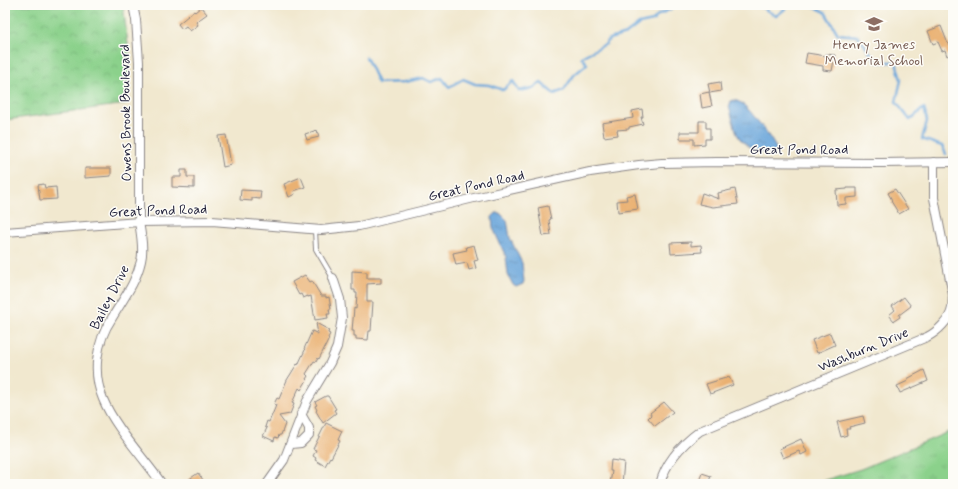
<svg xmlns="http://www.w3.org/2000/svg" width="958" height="489" viewBox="0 0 958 489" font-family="Mynerve,sans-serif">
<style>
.grass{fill:url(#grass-tufts);stroke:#567a63}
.park{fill:url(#park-crowns);stroke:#567a63}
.water{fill:url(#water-ripples);stroke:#46648a}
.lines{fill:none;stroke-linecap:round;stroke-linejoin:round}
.stream{stroke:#69a5da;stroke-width:2.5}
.building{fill:#eab172}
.service-casing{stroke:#8a8585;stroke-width:6}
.minor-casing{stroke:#8a8585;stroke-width:10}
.service{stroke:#fff;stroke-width:4}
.minor{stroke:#fff;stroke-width:8}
.labels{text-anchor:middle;stroke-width:3;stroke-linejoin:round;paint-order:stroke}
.education-label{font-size:14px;fill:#785e54;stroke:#fdfcf7}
.street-label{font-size:14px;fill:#22223b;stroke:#fdfcf7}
</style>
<defs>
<pattern id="grass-tufts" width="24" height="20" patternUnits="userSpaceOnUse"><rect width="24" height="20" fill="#8bd18b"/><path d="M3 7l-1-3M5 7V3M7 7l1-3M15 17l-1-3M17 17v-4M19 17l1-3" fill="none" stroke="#78b379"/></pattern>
<pattern id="park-crowns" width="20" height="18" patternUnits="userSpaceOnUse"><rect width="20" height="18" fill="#8bd18b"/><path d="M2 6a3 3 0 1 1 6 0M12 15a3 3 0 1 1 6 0" fill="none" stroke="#78b379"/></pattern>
<pattern id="water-ripples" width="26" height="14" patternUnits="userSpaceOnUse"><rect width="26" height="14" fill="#69a5da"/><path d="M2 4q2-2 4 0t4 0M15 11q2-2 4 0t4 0" fill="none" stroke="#5686b2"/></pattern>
</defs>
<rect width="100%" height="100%" fill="#fdfcf7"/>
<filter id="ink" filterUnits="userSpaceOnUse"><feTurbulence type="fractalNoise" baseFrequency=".025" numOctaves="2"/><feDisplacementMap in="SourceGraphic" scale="8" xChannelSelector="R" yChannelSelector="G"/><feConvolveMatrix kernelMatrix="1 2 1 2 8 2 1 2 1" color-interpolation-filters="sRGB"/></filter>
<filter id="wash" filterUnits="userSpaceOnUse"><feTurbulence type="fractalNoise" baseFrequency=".012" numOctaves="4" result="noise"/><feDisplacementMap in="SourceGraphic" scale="16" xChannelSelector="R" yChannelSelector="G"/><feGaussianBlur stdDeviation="0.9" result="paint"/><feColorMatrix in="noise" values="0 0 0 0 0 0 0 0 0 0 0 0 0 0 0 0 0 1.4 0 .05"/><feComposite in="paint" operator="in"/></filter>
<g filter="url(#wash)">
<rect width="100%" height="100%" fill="#f1e8cf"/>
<polygon class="grass" points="953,430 953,484 812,484 861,469"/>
<polygon class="park" points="5,5 123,5 130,60 126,104 5,120"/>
<g class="water">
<path d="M734,100C738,101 742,103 745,106C751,111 776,144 777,151L772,154L752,150L740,139L737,134L729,107L731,101Z"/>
<polygon points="496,213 500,213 507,220 510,238 522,263 524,281 523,284 516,287 513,285 508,275 506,257 493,228 492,217"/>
</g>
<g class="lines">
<g class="stream">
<polyline points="758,5 776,16 790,5"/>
<polyline points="811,5 825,12 838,34 858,36 877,62 896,62 901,80 896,102 910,120 924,108 927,121 922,139 942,146 946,154"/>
<polyline points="366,57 378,83 405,82 423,78 431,82 442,78 449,87 463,79 475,84 489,85 503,90 513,81 519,91 533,88 541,83 554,94 564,90 574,75 587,64 581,57 606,44 609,39 626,34 639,24 653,21 658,15 673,8 674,5"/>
</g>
</g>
<g id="blocks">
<g class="building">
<polygon points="201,7 207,14 196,22 198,25 190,31 186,26 182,29 178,24 194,11 195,12"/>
<polygon points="941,26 948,44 951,43 953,48 953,53 947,56 945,50 942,51 938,42 933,44 928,31"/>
<polygon points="807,53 826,56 826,54 835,55 832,71 823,70 823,66 805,63"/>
<polygon points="720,82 721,91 710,93 708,84"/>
<polygon points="709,92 712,106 702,108 700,94"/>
<polygon points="642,109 643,117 641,117 643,124 629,127 629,129 617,130 618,135 604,137 602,123 633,118 632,111"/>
<polygon points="699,121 706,121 706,128 710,128 710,139 705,139 705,144 694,145 694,139 680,139 680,132 699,132"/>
<polygon points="317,130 319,137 307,140 305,134"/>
<polygon points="226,135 231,165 223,167 218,136"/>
<polygon points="85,168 111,168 111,176 85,178"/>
<polygon points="181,170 187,170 187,177 194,177 194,188 172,187 172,177 181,177"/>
<polygon points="301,177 305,187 294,191 295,194 289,197 284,184"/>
<polygon points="44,184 45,188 56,187 57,199 40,200 38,185"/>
<polygon points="847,188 857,188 857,197 846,198 846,204 837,205 836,190 847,189"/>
<polygon points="735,189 738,204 713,207 699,204 702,193 719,199 718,193"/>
<polygon points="895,189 908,209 899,214 891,201 892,200 888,193"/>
<polygon points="241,190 261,191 260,199 252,198 252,201 240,200"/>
<polygon points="635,194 638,209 618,212 617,201 627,200 626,196"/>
<polygon points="548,206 551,219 549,220 551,235 543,236 538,208"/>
<polygon points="691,242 691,246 701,245 702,252 671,254 670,243"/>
<polygon points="474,245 478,260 474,261 476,268 469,270 467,263 456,265 453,253 467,250 466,247"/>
<polygon points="352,271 367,272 367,278 381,278 381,283 367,284 367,302 373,302 371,331 369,331 368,340 356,339 356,336 354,336 354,331 352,331 354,308 356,309 357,293 355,293 355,290 352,290"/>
<polygon points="305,275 310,282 312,281 321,296 326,296 326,298 329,297 331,309 329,309 330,314 327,314 328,318 315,320 311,296 308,297 308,296 303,298 301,294 299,295 292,282"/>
<polygon points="904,297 911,306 899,315 900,317 894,321 889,315 895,310 892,306"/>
<polygon points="316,323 329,330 328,333 330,334 328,338 329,339 319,359 318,358 316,362 314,361 306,374 308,376 306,379 307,380 301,390 299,388 292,403 294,404 290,414 279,416 285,424 281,435 279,435 278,438 275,437 274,441 263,436 267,428 265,427 267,421 269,422 275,408 276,405 274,404 277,398 279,399 287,380 297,364 298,365 305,350 304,349 312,331 318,334"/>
<polygon points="830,333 835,345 817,353 812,340"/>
<polygon points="924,370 928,381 900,393 897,386 908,381 907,379"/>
<polygon points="729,377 733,385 710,394 706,384"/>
<polygon points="326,396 328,396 336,409 334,410 336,413 323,423 316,411 317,410 315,406 317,405 315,402"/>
<polygon points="664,402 673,412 655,426 648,418 651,415 650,413"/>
<polygon points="863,416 865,423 849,427 850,429 846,429 847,435 841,437 837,422"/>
<polygon points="326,423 342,431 338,440 340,441 331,458 330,457 325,466 315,460 316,458 313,456 316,450 313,449"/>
<polygon points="801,439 807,452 801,455 799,451 783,458 779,449"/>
<polygon points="611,460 624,462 622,484 610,484 612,471 610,471"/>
<polygon points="198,473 206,484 191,484 188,480"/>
<polygon points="702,473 711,476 708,484 698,484"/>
</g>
</g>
</g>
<g filter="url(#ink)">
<use href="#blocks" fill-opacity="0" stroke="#8a8585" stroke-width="1"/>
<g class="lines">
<g class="service-casing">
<polyline id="service" points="315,230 316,249 333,278"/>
</g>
<g class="minor-casing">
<g id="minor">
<path d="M133,5L136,20L139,62V222C141,234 144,249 141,261C136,283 123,299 112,318C96,342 92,373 103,399C115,428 144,458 162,484"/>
<polyline points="5,232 139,222 212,221 321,230 359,226 474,198 590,172 639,165 662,163 717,162 881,163 953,162"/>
<polyline points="291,444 301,443 309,435 309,428 301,414"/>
<polyline points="267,484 284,460 307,401 330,363 337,347 342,318 340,299 333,278"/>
<path d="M660,484C666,461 681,445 700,431L927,337C937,332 950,320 952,308C953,304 952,300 953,295L934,198V162"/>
</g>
</g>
<use href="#service" class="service"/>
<use href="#minor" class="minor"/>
</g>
</g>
<defs>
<g id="school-bare" transform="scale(1.38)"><path d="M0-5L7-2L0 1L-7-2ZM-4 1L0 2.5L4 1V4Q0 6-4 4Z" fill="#8d6e63" stroke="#fdfcf7" stroke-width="2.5" paint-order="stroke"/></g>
</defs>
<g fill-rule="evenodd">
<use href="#school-bare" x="874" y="24"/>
</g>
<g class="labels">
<g class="education-label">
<text x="874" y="49">Henry James<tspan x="874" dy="16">Memorial School</tspan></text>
</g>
<g class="street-label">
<text transform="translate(125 113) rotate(-91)" y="5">Owens Brook Boulevard</text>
<text x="799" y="154">Great Pond Road</text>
<text transform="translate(476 185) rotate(-13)" y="5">Great Pond Road</text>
<text transform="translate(158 210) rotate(-2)" y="5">Great Pond Road</text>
<text transform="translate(109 297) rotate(-63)" y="5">Bailey Drive</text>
<text transform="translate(863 349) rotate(-22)" y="5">Washburn Drive</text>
</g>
</g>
<rect width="958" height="489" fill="none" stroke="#fdfcf7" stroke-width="20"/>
</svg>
